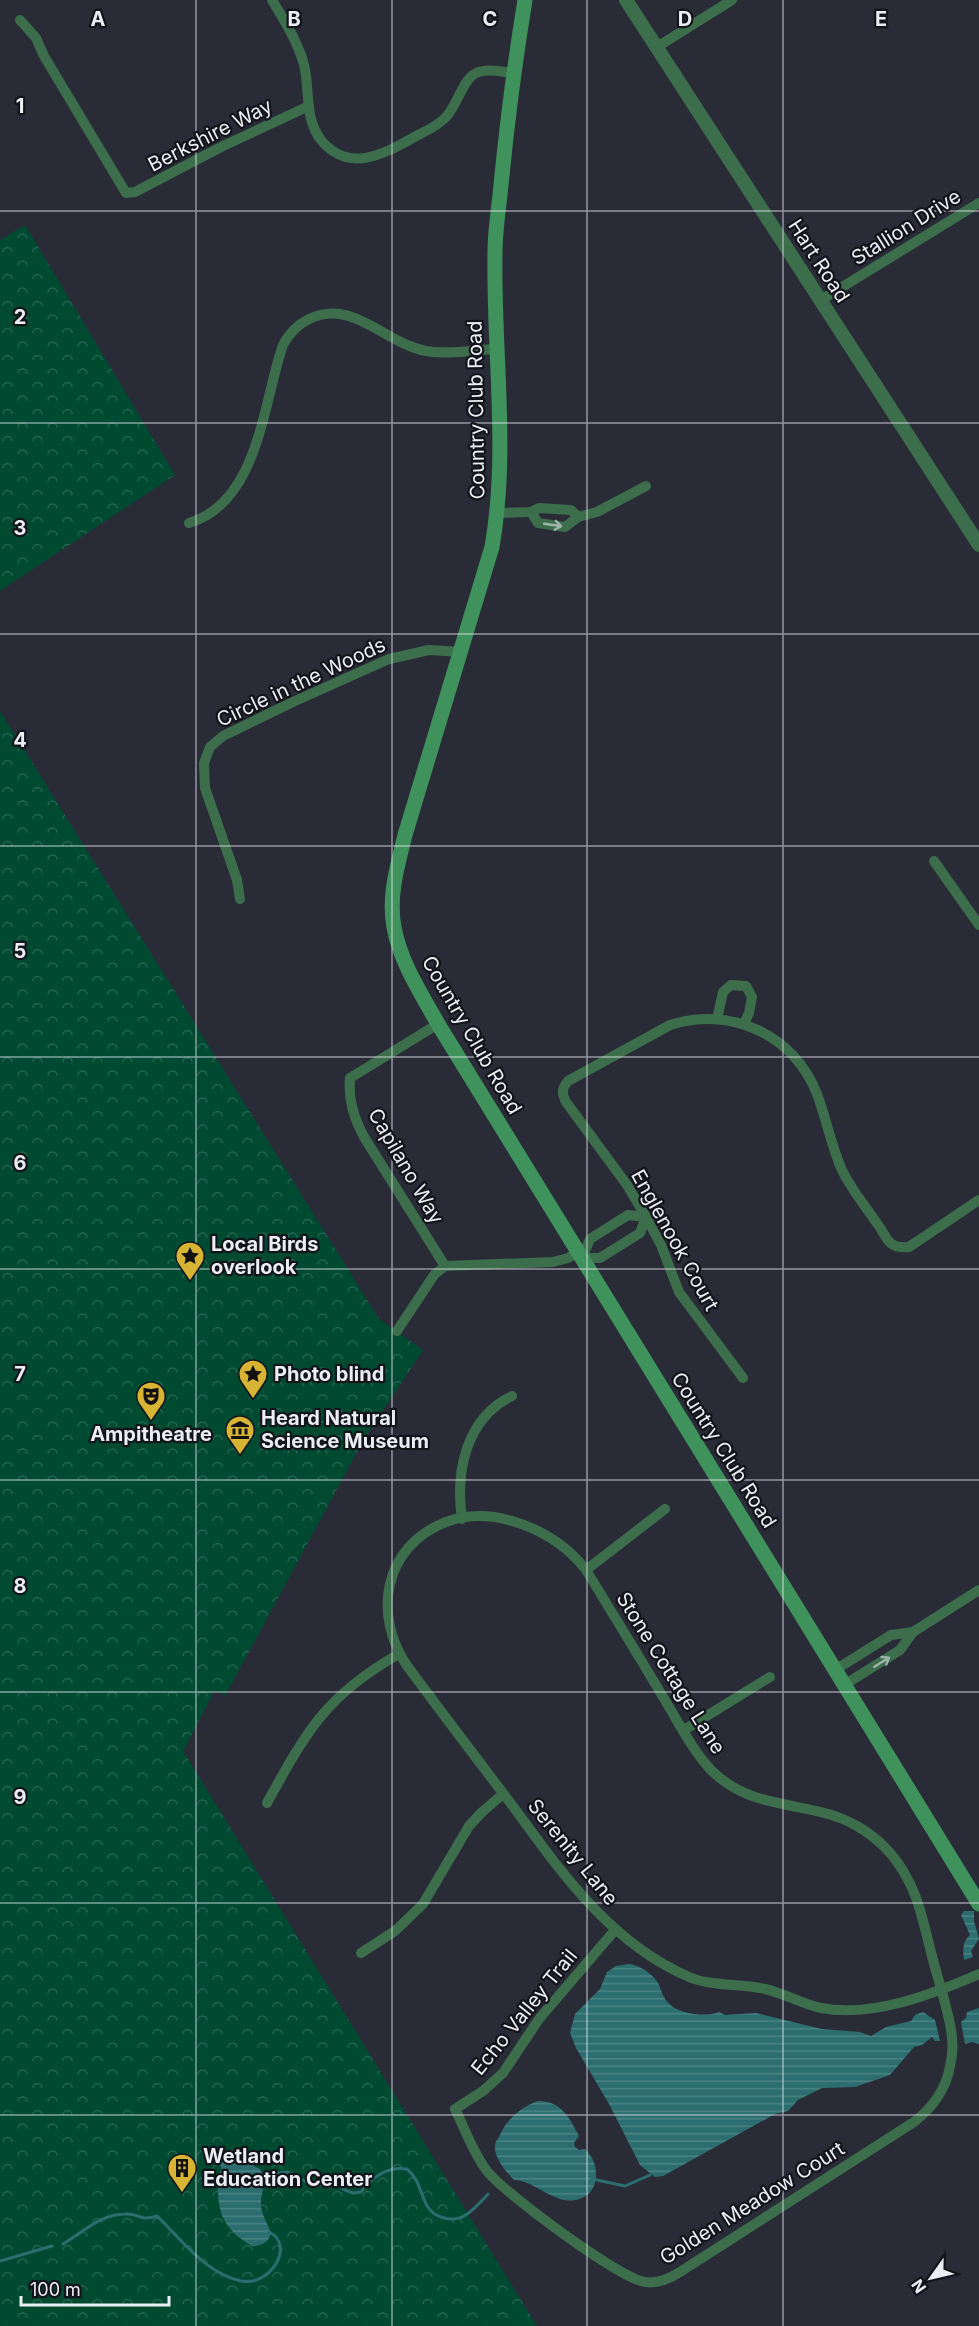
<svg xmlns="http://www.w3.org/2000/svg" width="979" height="2326" viewBox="0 0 979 2326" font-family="Inter,sans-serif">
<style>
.park{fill:url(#park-crowns)}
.water{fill:url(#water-rules)}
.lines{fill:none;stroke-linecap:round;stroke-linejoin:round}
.stream{stroke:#2c6e6f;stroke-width:3}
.minor{stroke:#3c6e4c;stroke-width:10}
.tertiary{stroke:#3c6e4c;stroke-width:14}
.secondary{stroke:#3f925c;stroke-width:15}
.oneway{stroke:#9db4aa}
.grid{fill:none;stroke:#eceef6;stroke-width:1.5;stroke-opacity:0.55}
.labels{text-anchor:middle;stroke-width:4.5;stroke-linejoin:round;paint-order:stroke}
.street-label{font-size:20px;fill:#eceef6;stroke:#131419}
.poi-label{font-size:20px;font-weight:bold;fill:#eceef6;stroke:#131419;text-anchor:start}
.grid-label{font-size:20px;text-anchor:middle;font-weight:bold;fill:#eceef6;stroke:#131419;stroke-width:4.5;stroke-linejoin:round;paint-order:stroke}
</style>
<defs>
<pattern id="park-crowns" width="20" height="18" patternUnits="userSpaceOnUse" patternTransform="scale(1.5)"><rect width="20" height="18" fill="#004a32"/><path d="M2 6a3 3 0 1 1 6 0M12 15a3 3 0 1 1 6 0" fill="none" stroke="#256450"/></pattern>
<pattern id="water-rules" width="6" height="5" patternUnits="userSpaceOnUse" patternTransform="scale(1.5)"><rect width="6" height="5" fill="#2c6e6f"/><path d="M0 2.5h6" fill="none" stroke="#4b8384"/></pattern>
</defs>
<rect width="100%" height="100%" fill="#292c37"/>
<g class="park">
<polygon points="25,225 175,475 0,591 0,240"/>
<polygon points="0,711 379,1319 423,1350 364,1439 225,1696 215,1690 183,1751 537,2326 0,2326"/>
</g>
<g class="water">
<path d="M964,1911H974V1921L979,1939L971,1951L973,1957L964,1960C963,1951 962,1942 970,1935L961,1915Z"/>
<path d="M628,1964C637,1964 650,1972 656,1980C660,1985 661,1992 664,1997C672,2014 704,2018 719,2012L725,2015L756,2013L822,2029L860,2032L871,2036L886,2027L911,2021L915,2015L923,2012L935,2020L940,2041H935L932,2037L922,2045L914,2047L890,2075L855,2087L822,2088L798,2100L788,2111L775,2114L663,2176L655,2177L640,2165L609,2104L576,2048L570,2033L575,2014L600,1989L607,1972L616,1966Z"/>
<polygon points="979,2008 979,2044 972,2042 965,2044 961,2022 966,2018 967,2012"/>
<path d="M538,2101C561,2101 569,2117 579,2136L574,2143L575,2147L579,2150L585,2149C592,2156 596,2164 596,2174C596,2184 592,2193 584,2197C558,2211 535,2179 514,2180C507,2173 495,2159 495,2148C494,2143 498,2139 500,2135C507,2119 521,2107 538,2101Z"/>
<path d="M248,2157L254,2166L260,2169C269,2186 260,2189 261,2206C262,2216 268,2224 271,2233C268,2244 262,2245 252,2246C219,2226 217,2209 218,2174L222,2170L219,2162L224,2159Z"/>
</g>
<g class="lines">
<g class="stream">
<path d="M261,2175L288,2172L312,2185L337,2184L345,2190L353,2193L361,2192C372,2177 388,2166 407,2169C419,2179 420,2192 427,2206C431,2212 435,2215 441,2217C462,2225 475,2208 488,2194"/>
<polyline points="592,2179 625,2186 650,2175"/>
<path d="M63,2244C83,2232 101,2214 125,2214C140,2213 139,2222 157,2216C182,2240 205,2273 241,2281C270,2287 296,2245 269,2232"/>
<polyline points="0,2261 52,2246"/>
</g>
<g class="minor">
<path d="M272,0C284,20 296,39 303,61C311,87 303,117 321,140C348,173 382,155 411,139C423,132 437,127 446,117C457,105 462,83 473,75C484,67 501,72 513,73"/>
<polyline points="20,20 36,38 44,56 126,193 135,192 223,146 309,106"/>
<polyline points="657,47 732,0"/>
<polyline points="821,300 979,203"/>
<polyline points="531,512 538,523 565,527 578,517 597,512 646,486"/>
<polyline points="498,513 531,512 539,508 571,510 578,517"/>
<path d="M189,523C259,502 263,402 283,345C289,333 297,325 309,319C353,298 384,343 426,351C448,355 473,350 496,349"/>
<polyline points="934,861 979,925"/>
<polyline points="240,899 237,880 205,788 204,763 210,747 223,736 295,701 389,659 429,650 461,652"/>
<polyline points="717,1019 723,992 731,985 746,986 752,997 749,1013 744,1024"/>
<path d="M438,1024L350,1078C348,1100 354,1118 364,1137L445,1266"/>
<polygon points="628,1215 646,1217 640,1233 600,1258 582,1258 590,1239"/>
<polyline points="397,1331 434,1275 445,1266 553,1262 568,1258 578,1252"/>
<path d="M743,1378L679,1292L661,1245L646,1217L627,1185L566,1102C562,1094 561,1089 568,1081L670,1025C730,1006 794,1034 817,1094C826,1118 831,1144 841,1168C850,1188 864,1204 876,1222C888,1237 886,1249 909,1247L979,1200"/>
<path d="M462,1519C455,1472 466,1418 512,1396"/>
<polyline points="586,1570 665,1509"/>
<polyline points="835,1670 891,1635 913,1632 979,1590"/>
<polyline points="844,1685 900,1650 913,1632"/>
<polyline points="684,1730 770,1677"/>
<path d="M267,1803C306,1732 326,1695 399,1654"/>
<path d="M615,1930L539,2019L503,2073L483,2091L455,2109C465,2129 473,2153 487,2171C505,2194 619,2278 645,2282C658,2284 669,2279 680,2272L914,2122C932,2108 946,2090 950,2066C953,2055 953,2042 951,2030C947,2005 938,1980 932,1956C925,1930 920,1901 907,1878C897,1859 883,1843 865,1831C816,1797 757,1816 711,1770C693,1751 680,1725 666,1702C640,1658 613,1614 586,1570C556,1531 495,1504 446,1522C383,1546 372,1616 408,1667C442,1713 477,1759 512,1805C561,1872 610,1943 689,1977C713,1987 740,1983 765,1989C784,1993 801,2004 821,2008C872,2018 933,1994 979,1974"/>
<polyline points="361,1953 395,1931 423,1904 469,1826 482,1812 503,1794"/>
</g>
<polyline class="tertiary" points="626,0 979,545"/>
<path class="secondary" d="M525,0C515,61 507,123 501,185C499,207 495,230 495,252C493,350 509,450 492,547L405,835C398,864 388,896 394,927C400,962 421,993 438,1024L979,1904"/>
</g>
<defs><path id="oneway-shaft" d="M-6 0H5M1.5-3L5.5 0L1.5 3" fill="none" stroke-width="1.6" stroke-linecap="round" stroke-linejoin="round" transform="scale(1.5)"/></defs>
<g class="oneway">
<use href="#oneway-shaft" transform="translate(553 525) rotate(8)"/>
<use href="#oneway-shaft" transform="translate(882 1662) rotate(-32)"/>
</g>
<path class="grid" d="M196,0V2326M392,0V2326M587,0V2326M783,0V2326M0,211H979M0,423H979M0,634H979M0,846H979M0,1057H979M0,1269H979M0,1480H979M0,1692H979M0,1903H979M0,2115H979"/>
<defs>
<g id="sight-pin" transform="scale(1.5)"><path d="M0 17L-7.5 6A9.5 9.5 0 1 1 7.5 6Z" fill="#d8b434" stroke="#131419"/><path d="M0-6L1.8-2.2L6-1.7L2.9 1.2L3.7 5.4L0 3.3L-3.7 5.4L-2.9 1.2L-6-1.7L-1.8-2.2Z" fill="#111"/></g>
<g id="theatre-pin" transform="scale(1.5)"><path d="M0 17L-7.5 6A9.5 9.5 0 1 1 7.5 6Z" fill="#d8b434" stroke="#131419"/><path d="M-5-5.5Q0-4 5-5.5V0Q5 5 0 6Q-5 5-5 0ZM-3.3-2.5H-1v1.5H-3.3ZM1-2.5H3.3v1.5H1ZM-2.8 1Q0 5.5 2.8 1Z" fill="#111"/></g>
<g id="museum-pin" transform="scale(1.5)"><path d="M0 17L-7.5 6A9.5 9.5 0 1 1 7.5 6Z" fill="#d8b434" stroke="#131419"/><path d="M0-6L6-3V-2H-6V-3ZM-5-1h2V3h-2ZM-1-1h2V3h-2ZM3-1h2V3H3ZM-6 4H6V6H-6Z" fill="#111"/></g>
<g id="building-pin" transform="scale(1.5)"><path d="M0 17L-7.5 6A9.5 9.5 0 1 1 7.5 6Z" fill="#d8b434" stroke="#131419"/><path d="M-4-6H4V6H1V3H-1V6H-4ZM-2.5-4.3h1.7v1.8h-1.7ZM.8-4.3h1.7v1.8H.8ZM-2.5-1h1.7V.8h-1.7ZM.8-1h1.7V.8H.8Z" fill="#111"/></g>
</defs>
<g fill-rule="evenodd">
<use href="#sight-pin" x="190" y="1256"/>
<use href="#sight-pin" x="253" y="1374"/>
<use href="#theatre-pin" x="151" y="1396"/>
<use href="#museum-pin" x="240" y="1430"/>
<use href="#building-pin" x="182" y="2168"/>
</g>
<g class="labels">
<g class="street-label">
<text transform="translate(210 135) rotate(-27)" y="7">Berkshire Way</text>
<text transform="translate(906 227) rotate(-32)" y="7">Stallion Drive</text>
<text transform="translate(819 261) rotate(57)" y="7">Hart Road</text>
<text transform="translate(476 410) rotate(-91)" y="7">Country Club Road</text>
<text transform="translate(301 682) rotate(-25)" y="7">Circle in the Woods</text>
<text transform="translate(472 1035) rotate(60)" y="7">Country Club Road</text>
<text transform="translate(406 1166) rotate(60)" y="7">Capilano Way</text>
<text transform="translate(675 1240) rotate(61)" y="7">Englenook Court</text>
<text transform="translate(724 1450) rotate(58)" y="7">Country Club Road</text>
<text transform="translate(671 1673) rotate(58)" y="7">Stone Cottage Lane</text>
<text transform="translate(573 1852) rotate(51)" y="7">Serenity Lane</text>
<text transform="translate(524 2012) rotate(-51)" y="7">Echo Valley Trail</text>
<text transform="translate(752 2203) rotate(-32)" y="7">Golden Meadow Court</text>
</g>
<g class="poi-label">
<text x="211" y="1251">Local Birds<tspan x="211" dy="23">overlook</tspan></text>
<text x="274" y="1381">Photo blind</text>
<text x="261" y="1425">Heard Natural<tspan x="261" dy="23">Science Museum</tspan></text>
<text x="151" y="1441" text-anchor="middle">Ampitheatre</text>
<text x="203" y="2163">Wetland<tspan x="203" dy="23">Education Center</tspan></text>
</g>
</g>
<g class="grid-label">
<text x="98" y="26">A</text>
<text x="294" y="26">B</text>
<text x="490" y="26">C</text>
<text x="685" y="26">D</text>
<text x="881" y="26">E</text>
<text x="20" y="113">1</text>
<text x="20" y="324">2</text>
<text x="20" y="535">3</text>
<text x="20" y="747">4</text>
<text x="20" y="958">5</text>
<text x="20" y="1170">6</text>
<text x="20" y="1381">7</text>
<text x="20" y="1593">8</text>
<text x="20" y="1804">9</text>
</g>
<g transform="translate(931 2278) rotate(236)" stroke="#131419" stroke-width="4.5" paint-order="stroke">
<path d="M0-4.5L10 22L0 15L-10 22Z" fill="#eceef6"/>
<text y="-9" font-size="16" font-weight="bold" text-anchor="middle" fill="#eceef6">N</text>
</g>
<path d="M21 2296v9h148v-9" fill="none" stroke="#eceef6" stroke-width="3"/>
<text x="30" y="2296" font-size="18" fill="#eceef6" stroke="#131419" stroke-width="4.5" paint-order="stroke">100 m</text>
</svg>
